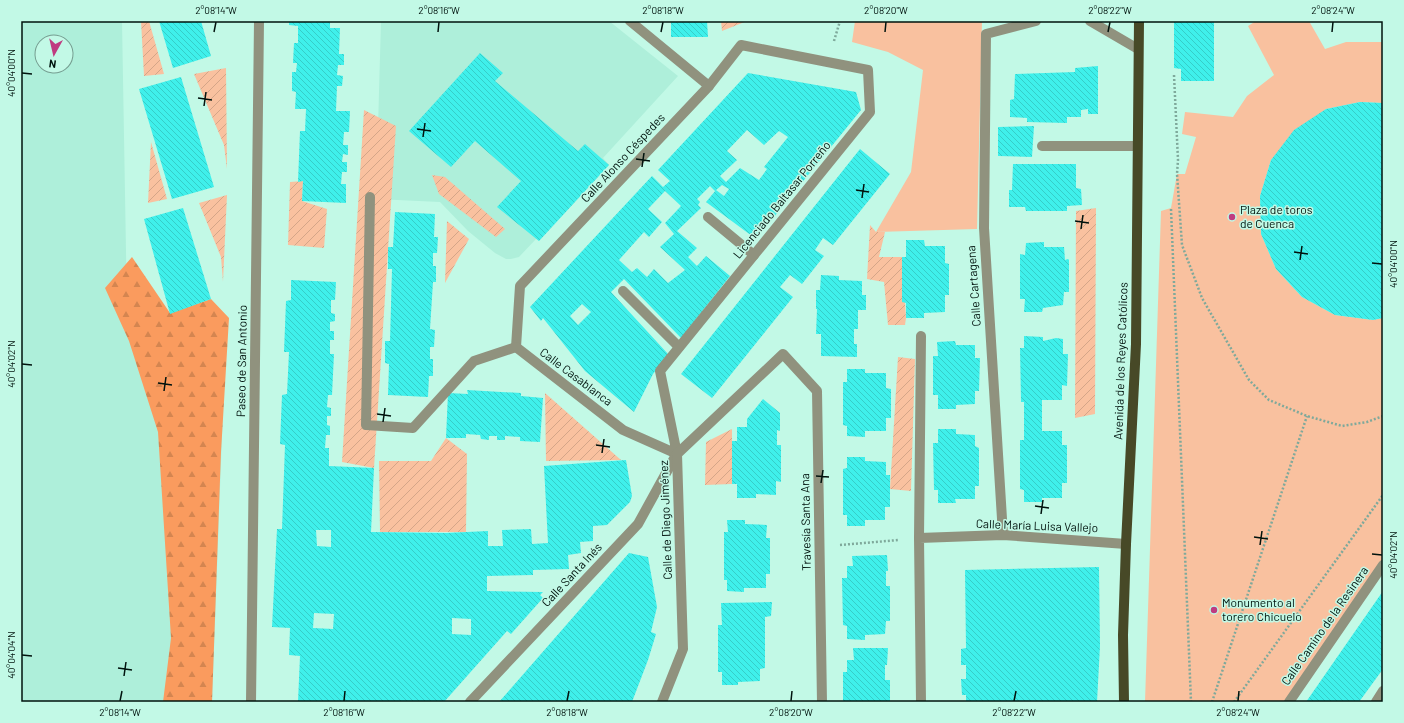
<svg xmlns="http://www.w3.org/2000/svg" width="1404" height="723" viewBox="0 0 1404 723" font-family="Barlow,sans-serif">
<style>
.built{fill:#aeefda;fill-rule:evenodd}
.forest{fill:url(#forest-firs)}
.park{fill:#f9c19f}
.garden{fill:url(#garden-furrows)}
.building{fill:url(#building-back-hatch);fill-rule:evenodd}
.lines{fill:none;stroke-linecap:round;stroke-linejoin:round}
.path{stroke:#7fa99b;stroke-width:2.5;stroke-dasharray:2 2;stroke-linecap:butt}
.minor{stroke:#90927e;stroke-width:10}
.major{stroke:#474927;stroke-width:10}
.ticks{fill:none;stroke:#01130e;stroke-width:1.5}
.poi-dot{fill:#bf3b80;stroke:#c2f9e6;stroke-width:1.5}
.labels{text-anchor:middle;stroke-width:3;stroke-linejoin:round;paint-order:stroke}
.street-label{font-size:12px;fill:#01130e;stroke:#c2f9e6}
.poi-label{font-size:12px;fill:#01130e;stroke:#c2f9e6;text-anchor:start}
.neatline{fill:none;stroke:#01130e;stroke-width:1.5}
.ticks-label{font-size:10px;text-anchor:middle;fill:#01130e}
</style>
<defs>
<pattern id="forest-firs" width="22" height="20" patternUnits="userSpaceOnUse"><rect width="22" height="20" fill="#fa9b5e"/><path d="M5 1l3.5 6h-7zM16 11l3.5 6h-7z" fill="#d48550"/></pattern>
<pattern id="garden-furrows" width="10" height="10" patternUnits="userSpaceOnUse"><rect width="10" height="10" fill="#f9c19f"/><path d="M-1 1l2-2M0 10L10 0M9 11l2-2" fill="none" stroke="#d4a588"/></pattern>
<pattern id="building-back-hatch" width="6" height="6" patternUnits="userSpaceOnUse"><rect width="6" height="6" fill="#3ff0eb"/><path d="M-1 5l2 2M0 0l6 6M5-1l2 2" fill="none" stroke="#36cdc8"/></pattern>
</defs>
<rect width="100%" height="100%" fill="#c2f9e6"/>
<g class="built">
<path d="M21,21H122L127,309L223,409L212,702H21ZM42,42H66V66H42Z"/>
<polygon points="381,21 609,21 678,76 603,158 609,165 539,241 536,239 519,257 511,259 506,259 495,253 468,231 440,202 376,199"/>
</g>
<polygon class="forest" points="132,257 170,313 211,299 229,318 221,452 212,702 163,702 171,638 158,432 129,341 105,288"/>
<g class="park">
<polygon points="855,21 982,21 977,229 876,232 911,172 923,70 888,52 852,42"/>
<polygon points="1256,21 1309,21 1325,49 1346,42 1383,42 1383,103 1360,102 1326,109 1271,160 1260,196 1261,234 1276,269 1302,297 1335,315 1373,320 1383,318 1383,565 1289,702 1145,702 1161,211 1171,208 1177,174 1185,174 1196,137 1182,134 1185,112 1233,117 1247,96 1274,75 1248,26"/>
</g>
<g class="garden">
<polygon points="141,21 149,21 164,74 144,76"/>
<polygon points="721,21 747,21 722,31"/>
<polygon points="226,68 227,169 224,145 194,74"/>
<polygon points="364,110 396,126 374,468 342,462"/>
<polygon points="151,142 167,199 148,203"/>
<polygon points="432,175 445,177 505,229 496,237 439,194"/>
<polygon points="303,181 302,201 327,209 324,248 288,245 290,182"/>
<polygon points="227,195 223,282 221,257 199,203"/>
<polygon points="1096,208 1095,414 1075,418 1076,211"/>
<polygon points="447,221 469,239 445,283"/>
<polygon points="870,225 876,232 885,232 879,257 902,257 906,318 905,325 888,325 884,282 867,279"/>
<polygon points="898,357 915,359 911,491 890,489"/>
<polygon points="545,393 621,460 546,461"/>
<polygon points="732,429 732,484 705,485 706,442"/>
<polygon points="446,438 467,454 466,532 380,532 379,461 431,461"/>
</g>
<g class="building">
<polygon points="159,21 201,21 211,56 173,68"/>
<polygon points="289,21 330,21 330,28 340,28 339,54 344,54 344,65 338,65 337,75 343,76 342,86 337,86 336,111 350,111 349,132 344,132 343,145 348,145 348,155 343,154 342,162 347,162 347,172 342,172 341,184 346,184 346,203 302,201 303,181 298,182 300,131 305,131 306,109 295,109 296,92 292,91 292,72 296,72 297,63 293,63 294,43 298,43 298,26 289,25"/>
<polygon points="671,21 707,21 708,37 671,37"/>
<polygon points="1174,21 1214,21 1214,81 1181,81 1181,69 1174,68"/>
<polygon points="480,53 503,73 495,81 578,151 585,144 609,165 539,241 497,207 521,181 475,141 451,167 409,131"/>
<polygon points="1098,66 1098,114 1088,114 1088,109 1081,110 1081,117 1067,117 1067,123 1027,122 1027,118 1010,117 1010,100 1014,99 1015,74 1075,72 1075,68"/>
<path d="M748,73L856,92L861,110L756,239L706,202L716,190L724,196L729,189L722,185L715,191L710,186L697,199L700,202L698,205L701,208L677,231L697,248L688,257L697,266L706,256L730,276L681,338L624,279L611,292L668,354L653,374L634,412L585,371L543,318L541,321L530,307L652,176L663,187L670,181L658,170ZM747,130L764,145L779,131L788,137L764,167L767,169L759,180L740,168L726,182L720,176L737,160L727,151ZM665,191L681,206L665,223L674,234L660,247L685,270L668,283L654,269L647,277L637,268L632,272L619,260L644,232L649,237L662,222L648,209ZM582,304L591,312L578,325L570,316Z"/>
<polygon points="181,77 214,187 172,199 139,89"/>
<polygon points="1360,102 1383,103 1383,318 1373,320 1335,315 1302,297 1276,269 1261,234 1260,196 1271,160 1294,130 1326,109"/>
<polygon points="1034,126 1032,157 998,156 998,127"/>
<polygon points="860,149 890,174 833,245 823,238 815,250 824,256 802,284 790,275 780,287 793,297 712,398 681,374"/>
<polygon points="1013,164 1076,164 1076,188 1081,189 1082,205 1067,206 1067,211 1026,211 1025,207 1009,207 1009,190 1012,190"/>
<polygon points="183,208 211,299 170,314 144,219"/>
<polygon points="395,212 435,214 434,237 438,237 437,253 433,253 433,266 436,266 436,282 433,282 430,329 435,330 434,347 430,347 430,359 433,359 433,376 429,376 428,397 388,395 389,364 385,363 385,341 390,341 392,269 388,269 388,247 393,247"/>
<polygon points="906,240 924,240 925,246 945,246 945,263 949,264 949,295 945,295 945,312 924,313 924,318 906,318 906,303 902,302 902,257 906,257"/>
<polygon points="1044,242 1044,247 1064,247 1065,260 1068,259 1069,260 1069,292 1064,292 1063,305 1043,308 1042,312 1024,312 1025,299 1020,299 1020,254 1025,255 1026,243"/>
<polygon points="821,275 839,276 839,280 862,281 862,295 866,295 866,310 858,310 858,329 854,329 854,344 857,344 857,357 821,356 821,334 816,334 817,309 816,309 816,290 820,290"/>
<path d="M291,280L336,282L335,300H331V313L335,314V321L330,322V331H334V340H330V354H334L332,395H328L327,407L331,408V416H327V425L330,426V435H326L325,448H329V466L374,468L371,532L446,533L488,531V546H503L502,530L531,529L532,544L548,543L544,466L626,460L632,496L630,502L607,525L593,526V541L580,542L581,553L568,555L569,569L533,570V575L487,576V591L543,592L540,595L543,598L511,634L507,631L444,702H298L300,656L289,655L290,628L272,627L277,529H282L285,445L280,444L282,395L287,394L289,352H284L286,301L291,300ZM316,530H331V547L317,546ZM314,613L334,614L333,629L313,628ZM452,618L471,619V635L452,634Z"/>
<polygon points="1024,336 1043,337 1043,341 1056,338 1063,339 1063,354 1068,354 1067,386 1062,385 1062,400 1042,400 1042,431 1062,431 1062,445 1067,445 1067,483 1062,483 1062,498 1042,498 1042,502 1024,502 1024,490 1020,489 1020,440 1024,440 1024,402 1021,402 1020,348 1024,348"/>
<polygon points="955,341 956,345 975,345 975,358 980,358 979,391 975,391 975,404 956,405 956,409 938,409 938,395 933,395 933,356 938,356 937,342"/>
<polygon points="847,369 865,369 865,373 886,373 886,388 891,389 891,418 886,418 886,431 865,431 865,437 847,436 847,426 843,425 843,382 847,382"/>
<polygon points="467,390 521,393 521,396 543,398 540,442 520,441 520,437 505,436 505,440 497,440 497,436 489,436 489,440 481,439 480,435 466,434 466,438 446,438 448,393 468,394"/>
<polygon points="763,399 780,413 780,431 777,430 777,445 781,445 781,482 776,481 776,495 756,494 756,498 737,498 737,484 732,484 732,441 737,441 737,427 747,427 747,419"/>
<polygon points="938,429 956,429 956,434 975,435 975,446 979,448 979,486 975,486 975,499 955,499 956,503 938,503 938,490 934,490 933,443 938,443"/>
<polygon points="847,457 865,457 865,461 886,462 886,475 890,475 890,507 885,507 885,520 865,520 865,526 847,526 847,515 843,515 843,469 847,468"/>
<polygon points="727,520 745,520 745,524 767,525 766,538 770,538 770,574 766,574 766,588 744,588 744,592 727,591 727,580 724,580 724,532 728,532"/>
<polygon points="629,553 648,557 657,607 651,632 656,634 648,660 632,702 499,702"/>
<polygon points="887,555 888,571 886,571 886,586 890,586 890,621 886,621 885,634 865,635 865,640 847,639 847,626 843,625 842,578 847,578 847,566 853,566 852,556"/>
<polygon points="1099,567 1100,646 1097,702 966,702 966,695 962,695 961,679 966,679 966,665 961,665 961,649 966,648 965,570"/>
<polygon points="1383,591 1383,669 1359,702 1306,702"/>
<polygon points="772,602 771,616 765,617 765,668 760,669 760,681 738,682 738,685 722,685 722,672 718,672 718,625 722,625 721,603"/>
<polygon points="853,648 888,648 887,665 885,665 885,680 890,680 890,702 843,702 843,672 847,672 847,660 854,660"/>
</g>
<g class="lines">
<g class="path">
<polyline points="834,41 840,21"/>
<polyline points="1174,75 1178,160 1177,174 1182,245 1202,298 1249,380 1269,400 1307,416 1342,426 1367,422 1383,416"/>
<polyline points="1171,209 1191,702"/>
<polyline points="840,545 899,540"/>
<polyline points="1212,702 1307,416"/>
<polyline points="1234,702 1383,495"/>
</g>
<g class="minor">
<polyline points="630,21 709,86"/>
<polyline points="1090,21 1138,49"/>
<polygon points="741,45 868,70 870,112 660,371 677,454 623,430 516,347 520,286 709,86"/>
<polyline points="1042,146 1137,146"/>
<polyline points="370,197 366,425 413,428 474,361 516,347"/>
<polyline points="708,217 754,255"/>
<polyline points="623,291 679,347"/>
<polyline points="1003,535 984,228 986,34 1036,21"/>
<polyline points="919,538 921,336"/>
<polyline points="251,702 259,21"/>
<polyline points="470,702 638,524 676,455"/>
<polyline points="662,702 683,649 677,454 783,354 817,391 822,702"/>
<polyline points="921,702 919,538 1003,535 1126,544"/>
<polyline points="1289,702 1383,565"/>
<polyline points="1376,702 1383,691"/>
</g>
<polyline class="major" points="1124,702 1123,635 1126,544 1136,344 1139,21"/>
</g>
<path class="ticks" d="M214,32L216,22M438,32L439,22M661,32L663,22M885,32L886,22M1108,32L1110,22M1332,32L1333,22M22,73L32,74M198,98L212,100M204,106L206,92M417,129L431,131M423,137L425,123M636,159L650,161M642,167L644,153M856,190L869,192M862,198L864,184M1075,221L1089,223M1081,229L1083,215M1294,252L1308,254M1300,260L1302,246M1372,263L1382,264M22,364L32,365M158,383L172,385M164,391L166,377M377,414L391,416M383,422L385,408M596,445L610,447M602,453L604,439M816,476L829,477M821,483L823,470M1035,506L1049,508M1041,514L1043,500M1254,537L1268,539M1260,545L1262,531M1372,554L1382,555M22,655L32,656M118,668L132,670M124,676L126,662M120,701L122,691M344,701L345,691M567,701L569,691M791,701L792,691M1014,701L1016,691M1238,701L1239,691"/>
<g class="poi-dot">
<circle cx="1232" cy="217" r="4"/>
<circle cx="1214" cy="610" r="4"/>
</g>
<g class="labels">
<g class="street-label">
<text transform="translate(623 158) rotate(-47)" y="4">Calle Alonso Céspedes</text>
<text transform="translate(782 200) rotate(-51)" y="4">Licenciado Baltasar Porreño</text>
<text transform="translate(974 286) rotate(-94)" y="4">Calle Cartagena</text>
<text transform="translate(242 361) rotate(-89)" y="4">Paseo de San Antonio</text>
<text transform="translate(1121 361) rotate(-88)" y="4">Avenida de los Reyes Católicos</text>
<text transform="translate(576 377) rotate(37)" y="4">Calle Casablanca</text>
<text transform="translate(666 520) rotate(-92)" y="4">Calle de Diego Jiménez</text>
<text transform="translate(806 522) rotate(-91)" y="4">Travesía Santa Ana</text>
<text transform="translate(1037 526) rotate(2)" y="4">Calle María Luisa Vallejo</text>
<text transform="translate(572 575) rotate(-47)" y="4">Calle Santa Inés</text>
<text transform="translate(1325 626) rotate(-55)" y="4">Calle Camino de la Resinera</text>
</g>
<g class="poi-label">
<text x="1240" y="214">Plaza de toros<tspan x="1240" dy="14">de Cuenca</tspan></text>
<text x="1222" y="607">Monumento al<tspan x="1222" dy="14">torero Chicuelo</tspan></text>
</g>
</g>
<rect width="1404" height="723" fill="none" stroke="#c2f9e6" stroke-width="44"/>
<g transform="translate(54 54) rotate(188)"><circle r="19" fill="#c2f9e6" stroke="#759d90"/>
<path d="M0-3L7 15L0 10L-7 15Z" fill="#bf3b80"/>
<text y="-6" font-size="11" font-weight="bold" text-anchor="middle" fill="#01130e">N</text>
</g>
<rect x="22" y="22" width="1360" height="679" class="neatline"/>
<g class="ticks-label">
<text x="216" y="14">2°08'14"W</text>
<text x="439" y="14">2°08'16"W</text>
<text x="663" y="14">2°08'18"W</text>
<text x="886" y="14">2°08'20"W</text>
<text x="1110" y="14">2°08'22"W</text>
<text x="1333" y="14">2°08'24"W</text>
<text transform="translate(11 73) rotate(-90)" y="4">40°04'00"N</text>
<text transform="translate(1393 264) rotate(-90)" y="4">40°04'00"N</text>
<text transform="translate(11 364) rotate(-90)" y="4">40°04'02"N</text>
<text transform="translate(1393 555) rotate(-90)" y="4">40°04'02"N</text>
<text transform="translate(11 655) rotate(-90)" y="4">40°04'04"N</text>
<text x="120" y="716">2°08'14"W</text>
<text x="344" y="716">2°08'16"W</text>
<text x="567" y="716">2°08'18"W</text>
<text x="791" y="716">2°08'20"W</text>
<text x="1014" y="716">2°08'22"W</text>
<text x="1238" y="716">2°08'24"W</text>
</g>
</svg>
